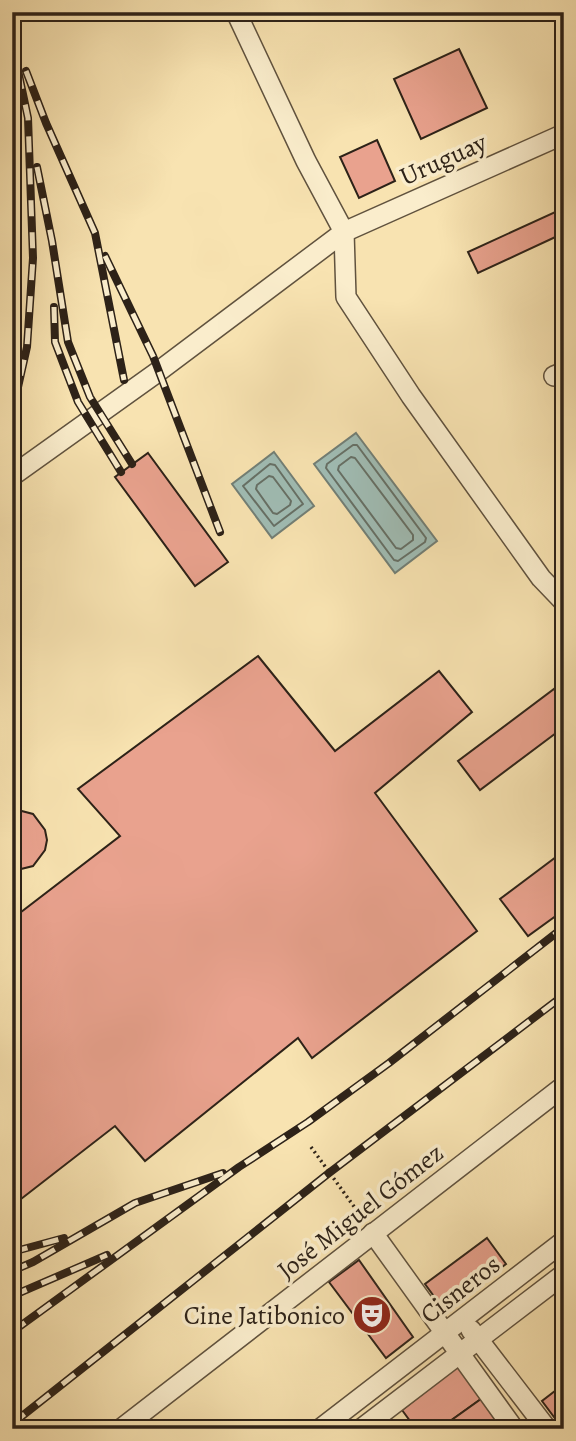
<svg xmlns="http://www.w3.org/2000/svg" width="576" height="1441" viewBox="0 0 576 1441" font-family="Alegreya,serif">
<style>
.water{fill:#a0bdb5;stroke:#727f76;stroke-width:2}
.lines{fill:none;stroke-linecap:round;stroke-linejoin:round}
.shore{stroke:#667066;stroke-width:2}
.building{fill:#e9a28e;stroke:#2d2218;stroke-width:2}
.minor-casing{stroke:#60523e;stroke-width:22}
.path{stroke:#2d2218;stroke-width:3.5;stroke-dasharray:2 3.5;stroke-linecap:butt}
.minor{stroke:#faedcc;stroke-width:19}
.rail-casing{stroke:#2d2218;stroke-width:8}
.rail{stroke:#faedcc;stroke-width:5;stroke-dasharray:16;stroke-linecap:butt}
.labels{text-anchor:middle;stroke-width:7;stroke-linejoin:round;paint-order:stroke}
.street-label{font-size:26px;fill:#2d2218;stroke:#faedcc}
.poi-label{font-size:26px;fill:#2d2218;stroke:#faedcc;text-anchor:end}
</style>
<rect width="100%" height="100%" fill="#f8e3b1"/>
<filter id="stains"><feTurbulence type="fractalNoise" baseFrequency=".00286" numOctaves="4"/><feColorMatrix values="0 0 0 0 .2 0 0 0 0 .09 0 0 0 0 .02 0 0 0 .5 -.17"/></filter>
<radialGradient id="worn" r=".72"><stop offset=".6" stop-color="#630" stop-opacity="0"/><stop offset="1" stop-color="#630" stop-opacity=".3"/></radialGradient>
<g class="water">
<polygon points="356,433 437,541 395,573 314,464"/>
<polygon points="274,452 314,506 272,538 232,484"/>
</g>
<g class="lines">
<g class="shore">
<polygon points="353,445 357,445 426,538 425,542 398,561 394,560 326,468 327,464"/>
<polygon points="351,457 355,458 413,535 413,540 401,549 396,548 338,470 339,466"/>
<polygon points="270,464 275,465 303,504 274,526 243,486"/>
<polygon points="269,476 273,477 291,501 290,505 277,514 273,513 256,489 257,485"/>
</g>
</g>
<g class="building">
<polygon points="459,49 487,108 421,139 394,79"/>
<polygon points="377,140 395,181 359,198 340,157"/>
<polygon points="564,208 564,233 478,273 468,252"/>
<polygon points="148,453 228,562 195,586 115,477"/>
<polygon points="258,656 335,751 439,671 472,712 375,793 477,931 312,1058 298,1038 145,1161 115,1126 12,1206 12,919 120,836 78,789"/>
<polygon points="554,689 564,702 564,727 480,790 458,761"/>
<polygon points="14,809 33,814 45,830 47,840 45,850 33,866 13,871"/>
<polygon points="564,851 564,910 528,936 500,899"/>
<polygon points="487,1238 506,1264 444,1310 425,1284"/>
<polygon points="359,1260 413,1337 386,1358 329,1282"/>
<polygon points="458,1366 481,1399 439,1429 416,1429 402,1410"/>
<polygon points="564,1384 564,1429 563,1429 542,1401"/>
<polygon points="481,1399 502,1429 439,1429"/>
</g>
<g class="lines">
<g class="minor-casing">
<g id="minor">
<polyline points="236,12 306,161 344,232 346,297 411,396 541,578 564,602"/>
<polyline points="554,376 564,372"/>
<polyline points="12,476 159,371 344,232 564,134"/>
<polyline points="373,1233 514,1429"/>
<polyline points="471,1330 547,1429"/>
<polyline points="121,1429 564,1086"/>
<polyline points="320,1429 564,1241"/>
<polyline points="361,1429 564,1274"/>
</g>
</g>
<polyline class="path" points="311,1147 363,1219"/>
<use href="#minor" class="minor"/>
<g class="rail-casing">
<g id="rail">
<polyline points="12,42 28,118 33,258 27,347 12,414"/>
<polyline points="26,71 46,123 95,233 124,380"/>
<polyline points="37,167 52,241 68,342 90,397 132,464"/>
<polyline points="105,256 153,356 220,532"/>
<polyline points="54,307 55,342 78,402 121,472"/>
<polyline points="12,1252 64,1238"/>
<polyline points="12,1271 33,1262 135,1203 223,1173"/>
<polyline points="12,1296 107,1255"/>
<polyline points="12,1332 239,1167 308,1122 389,1063 564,927"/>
<polyline points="12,1424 329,1173 564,995"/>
</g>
</g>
<use href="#rail" class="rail"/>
</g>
<defs>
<g id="theatre-disc" transform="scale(2.0125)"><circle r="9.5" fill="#8f2418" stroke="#faedcc"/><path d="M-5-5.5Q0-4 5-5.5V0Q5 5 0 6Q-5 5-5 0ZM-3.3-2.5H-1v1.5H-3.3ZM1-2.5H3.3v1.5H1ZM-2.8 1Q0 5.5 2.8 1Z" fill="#fff"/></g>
</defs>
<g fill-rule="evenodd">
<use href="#theatre-disc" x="372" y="1315"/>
</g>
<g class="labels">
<g class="street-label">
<text transform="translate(443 159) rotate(-24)" y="9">Uruguay</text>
<text transform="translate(360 1211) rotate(-38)" y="9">José Miguel Gómez</text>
<text transform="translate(460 1289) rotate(-38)" y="9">Cisneros</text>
</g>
<g class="poi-label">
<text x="345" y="1324">Cine Jatibonico</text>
</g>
</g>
<rect width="576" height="1441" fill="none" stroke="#f8e3b1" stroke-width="42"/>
<rect x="14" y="14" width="548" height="1413" fill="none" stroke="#2d2218" stroke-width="3.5"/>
<rect x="21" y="21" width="534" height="1399" fill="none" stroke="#2d2218" stroke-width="2"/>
<rect width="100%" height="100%" filter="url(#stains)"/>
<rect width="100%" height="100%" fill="url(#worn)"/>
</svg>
